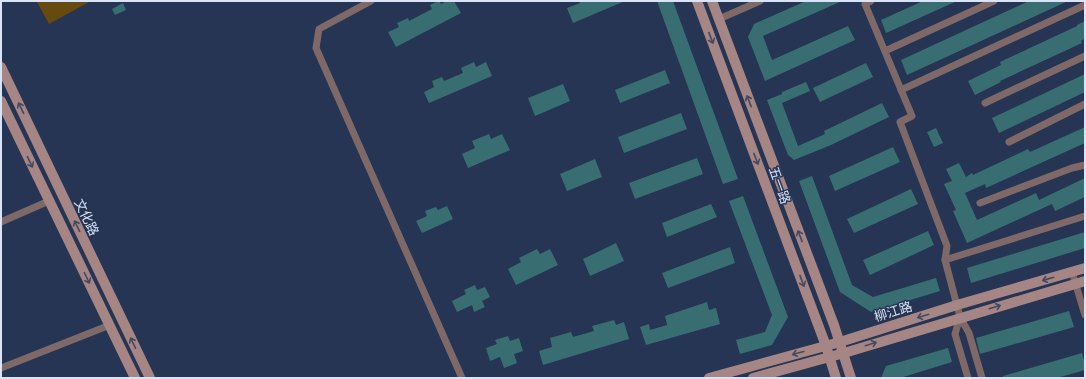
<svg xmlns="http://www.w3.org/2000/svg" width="1086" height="379" viewBox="0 0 1086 379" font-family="'Source Sans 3','Noto Sans SC',sans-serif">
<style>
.green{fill:#664a10}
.building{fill:#386e71}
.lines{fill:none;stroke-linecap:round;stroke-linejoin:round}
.street{stroke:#7e6968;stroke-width:7}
.secondary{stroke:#a68684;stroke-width:10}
.oneway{stroke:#45495f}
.labels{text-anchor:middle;stroke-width:3;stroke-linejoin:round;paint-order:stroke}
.street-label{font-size:13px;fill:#d9e4f8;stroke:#253553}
</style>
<rect width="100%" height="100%" fill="#253553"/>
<polygon class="green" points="38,1 91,1 49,24 37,2"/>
<g class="building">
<polygon points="438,1 439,1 441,4 447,1 454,1 461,13 396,47 388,32 399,27 397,23 408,18 409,21 432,9 430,5"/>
<polygon points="579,1 625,1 573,23 567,8 580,3"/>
<polygon points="657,1 673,1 738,179 723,184"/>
<polygon points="806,1 842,1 763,36 772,60 848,26 855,40 765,81 748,37 754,24"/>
<polygon points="923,1 957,1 886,33 881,20"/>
<polygon points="1029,1 1068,1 907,75 901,60"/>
<polygon points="123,3 126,10 115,15 112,9"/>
<polygon points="1085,21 1085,41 1084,39 1081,41 1082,43 1000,81 1001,82 975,95 968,81 1001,65 1000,62 1077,26 1077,25"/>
<polygon points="474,62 476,67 486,62 492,76 429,103 424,92 434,87 432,81 442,77 444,81 463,73 461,68"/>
<polygon points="866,63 873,77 820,102 813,88"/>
<polygon points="665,70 670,83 620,103 615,90"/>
<polygon points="1085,74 1085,92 999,133 992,118"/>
<polygon points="806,82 810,91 782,103 798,146 825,134 824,131 882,103 889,117 831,145 794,160 788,155 767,100 782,94 782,92"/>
<polygon points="563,84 570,101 535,116 528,98"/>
<polygon points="681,113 687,129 624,153 618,137"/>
<polygon points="1085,127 1085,143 986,188 985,184 965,193 977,220 1036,193 1039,200 1085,178 1085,197 1055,211 1052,204 967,243 953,211 956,210 944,184 952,181 946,169 959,163 966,177 972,173 973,175 1028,149 1030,152"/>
<polygon points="936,128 943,143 934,147 927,132"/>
<polygon points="489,134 491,139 502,134 510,150 468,168 462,154 475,148 472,141"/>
<polygon points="893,147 900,162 835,191 829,176"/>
<polygon points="697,158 703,174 635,199 629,183"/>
<polygon points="595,159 602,177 567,191 560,174"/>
<polygon points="812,176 852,285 873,297 936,278 940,291 871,312 840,292 799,181"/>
<polygon points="911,189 918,204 854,233 847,219"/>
<polygon points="743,196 788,317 772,345 740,354 736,340 765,332 772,315 729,201"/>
<polygon points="711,204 717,217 667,237 662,223"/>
<polygon points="447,206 453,219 422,233 416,221 427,216 425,211 436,207 438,210"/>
<polygon points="928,231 934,245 870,275 863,260"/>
<polygon points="1085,232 1085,248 971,283 967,268"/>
<polygon points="616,243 624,261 590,276 583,259"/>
<polygon points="730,247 735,263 668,288 662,273"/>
<polygon points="537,249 540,254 550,249 558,265 516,285 508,269 521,262 519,258"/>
<polygon points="475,285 477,290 485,287 490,297 482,301 485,307 474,312 472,305 457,312 452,301 466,294 464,290"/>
<polygon points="707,302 709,310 716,308 720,324 646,345 640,327 649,324 650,330 667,325 665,316"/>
<polygon points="1069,311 1074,327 980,354 976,338"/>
<polygon points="614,320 616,325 624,322 629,339 543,365 539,351 552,347 550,338 571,332 573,337 594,331 592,326"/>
<polygon points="508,336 510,341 519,338 523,351 514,354 517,363 504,368 500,357 490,361 486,348 497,344 495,340"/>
<polygon points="948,348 952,362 900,378 881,378 886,366"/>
<polygon points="1082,353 1085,365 1085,370 1057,378 1003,378 1003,376"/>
</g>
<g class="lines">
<g class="street">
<polyline points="371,1 319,29 316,48 462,378"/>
<polyline points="871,1 865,4 912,116 900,122 947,246 945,260 960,317 955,334 968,378"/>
<polyline points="719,19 760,1"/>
<polyline points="885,51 994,1"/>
<polyline points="901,90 1085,5"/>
<polyline points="985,103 1085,56"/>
<polyline points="1009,142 1085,104"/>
<polyline points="980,203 1072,168 1085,165"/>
<polyline points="1,222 49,201"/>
<polyline points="945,260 1085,216"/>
<polyline points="1072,272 1085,315"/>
<polyline points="960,317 969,333 982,378"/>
<polyline points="1,368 110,325"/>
</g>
<g class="secondary">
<polyline points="697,1 826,346 836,378"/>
<polyline points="712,1 834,325 851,378"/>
<polyline points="1,67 150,378"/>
<polyline points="1,101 135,378"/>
<polyline points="709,378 840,342 957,305 1085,268"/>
<polyline points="753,378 844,353 1085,281"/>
</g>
</g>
<defs><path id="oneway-shaft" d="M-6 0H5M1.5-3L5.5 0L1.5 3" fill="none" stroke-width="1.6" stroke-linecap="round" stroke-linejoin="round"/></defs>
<g class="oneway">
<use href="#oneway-shaft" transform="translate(711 38) rotate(69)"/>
<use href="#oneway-shaft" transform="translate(749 101) rotate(-111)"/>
<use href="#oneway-shaft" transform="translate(21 108) rotate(-116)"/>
<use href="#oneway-shaft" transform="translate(756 159) rotate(69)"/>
<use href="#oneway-shaft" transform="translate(30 162) rotate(64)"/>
<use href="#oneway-shaft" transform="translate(77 226) rotate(-116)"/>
<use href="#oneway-shaft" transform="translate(800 236) rotate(-111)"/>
<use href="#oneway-shaft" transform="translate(87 278) rotate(64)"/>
<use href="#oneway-shaft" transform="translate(1048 279) rotate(164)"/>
<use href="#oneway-shaft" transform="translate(802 281) rotate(70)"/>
<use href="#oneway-shaft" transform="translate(995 307) rotate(-17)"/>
<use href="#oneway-shaft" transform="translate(923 316) rotate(163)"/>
<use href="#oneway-shaft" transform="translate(133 343) rotate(-116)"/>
<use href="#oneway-shaft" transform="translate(871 344) rotate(-17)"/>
<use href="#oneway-shaft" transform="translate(798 353) rotate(165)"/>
</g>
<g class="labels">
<g class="street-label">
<text transform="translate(780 185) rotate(70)" y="5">五一路</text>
<text transform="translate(87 217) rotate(64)" y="5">文化路</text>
<text transform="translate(893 311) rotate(-17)" y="5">柳江路</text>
</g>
</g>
<rect width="1086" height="379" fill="none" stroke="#d9e4f8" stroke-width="4"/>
</svg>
